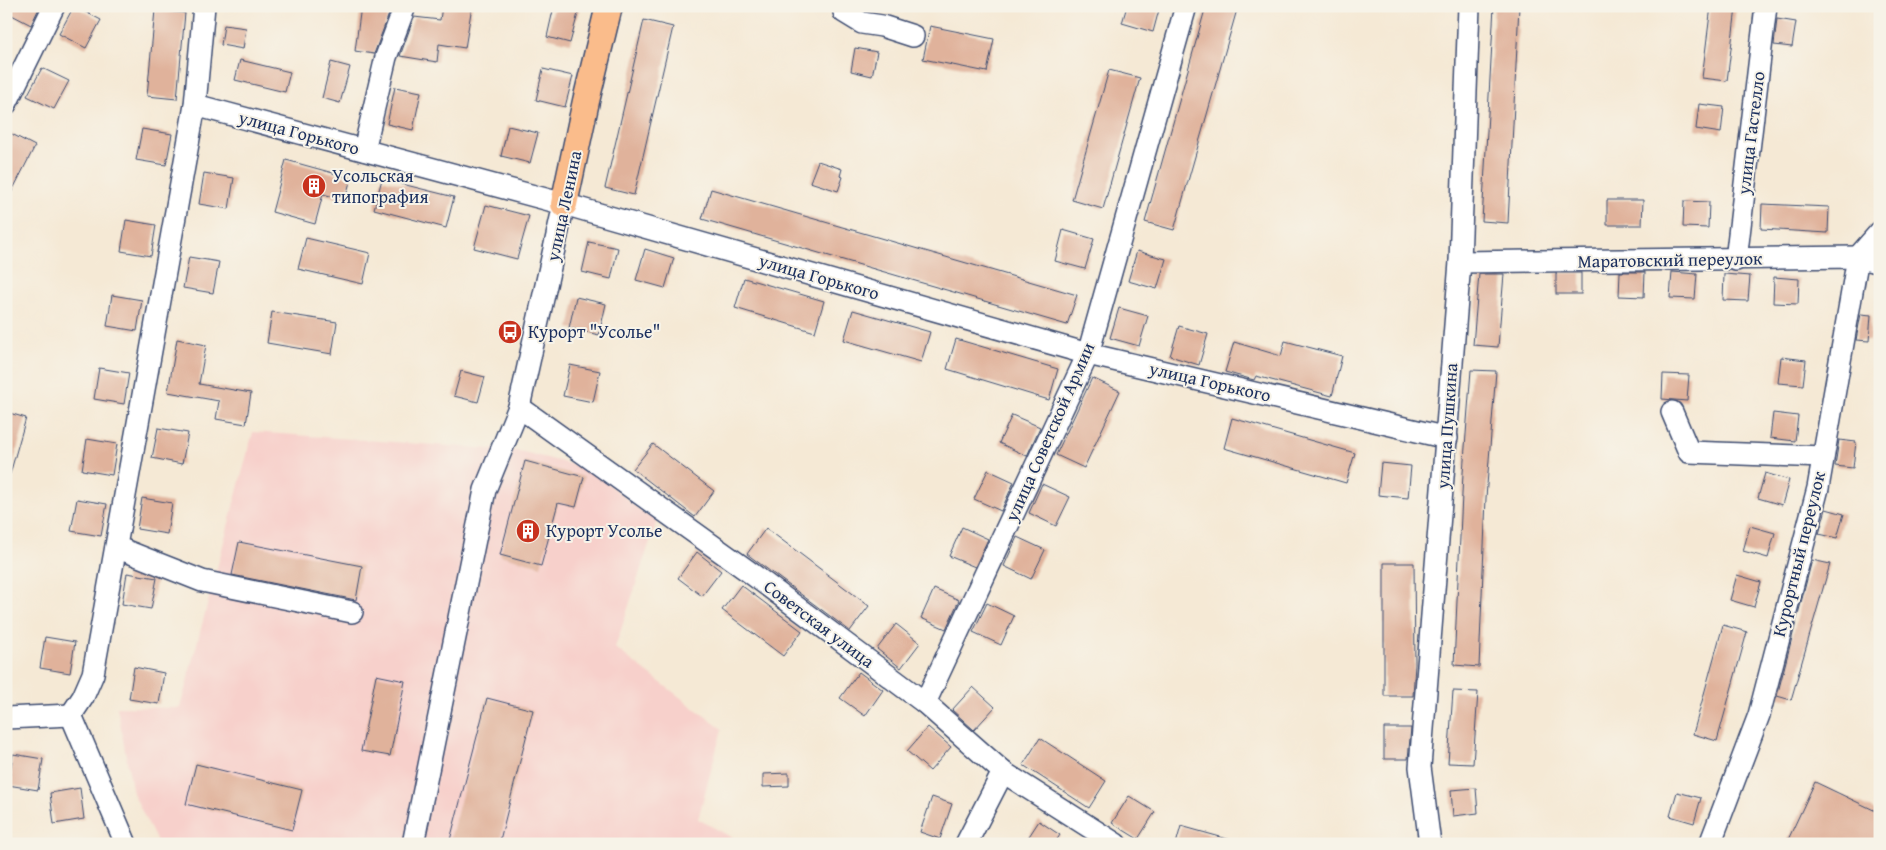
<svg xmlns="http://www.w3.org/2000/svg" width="1886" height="850" viewBox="0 0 1886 850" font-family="'Gentium Book Plus',serif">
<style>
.built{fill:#f7d0cb}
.building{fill:#e0b29b}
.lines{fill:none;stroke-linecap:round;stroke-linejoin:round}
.minor-casing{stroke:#3c4b70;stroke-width:24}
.major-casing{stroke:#3c4b70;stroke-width:29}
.minor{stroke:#fff;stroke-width:21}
.major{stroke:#fabc8b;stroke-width:26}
.labels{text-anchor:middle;stroke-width:4;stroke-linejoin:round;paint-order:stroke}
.street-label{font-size:18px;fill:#1b2f5e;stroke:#f7f3e8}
.poi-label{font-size:18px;fill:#1b2f5e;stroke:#f7f3e8;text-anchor:start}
</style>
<rect width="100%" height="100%" fill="#f7f3e8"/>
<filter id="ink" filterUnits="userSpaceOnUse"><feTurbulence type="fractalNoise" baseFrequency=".02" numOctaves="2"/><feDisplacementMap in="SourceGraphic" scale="10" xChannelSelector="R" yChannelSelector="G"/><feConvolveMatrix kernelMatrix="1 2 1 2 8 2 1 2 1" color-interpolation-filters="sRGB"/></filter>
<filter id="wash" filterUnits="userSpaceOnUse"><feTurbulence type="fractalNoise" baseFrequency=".0096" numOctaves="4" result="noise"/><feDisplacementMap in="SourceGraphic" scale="20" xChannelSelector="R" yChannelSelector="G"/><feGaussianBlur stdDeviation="1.12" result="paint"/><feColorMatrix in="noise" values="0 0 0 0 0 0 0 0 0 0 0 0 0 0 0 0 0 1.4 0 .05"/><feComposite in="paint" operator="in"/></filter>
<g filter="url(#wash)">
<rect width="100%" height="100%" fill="#f5e9d5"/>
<polygon class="built" points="253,432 519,451 590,469 645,514 658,517 615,648 722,729 698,819 744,844 158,844 133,793 117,707 180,708"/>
<g id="blocks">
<g class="building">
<polygon points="6,6 40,6 31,25 6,12"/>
<polygon points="74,6 101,20 86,48 59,34"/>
<polygon points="361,6 392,6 374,54 355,51"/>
<polygon points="442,6 472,6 465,48 439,44 437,62 400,56 414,17 440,20"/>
<polygon points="554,6 580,6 570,43 547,37"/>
<polygon points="1127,6 1160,6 1153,32 1122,23"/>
<polygon points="1206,6 1238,6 1174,230 1145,222"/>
<polygon points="1494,6 1519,6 1508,223 1482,221"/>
<polygon points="1711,6 1736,8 1727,81 1702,78"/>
<polygon points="155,10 185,13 177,99 147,96"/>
<polygon points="1777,19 1796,22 1792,47 1774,45"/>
<polygon points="644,20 673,27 634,195 605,188"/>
<polygon points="224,25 246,28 243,49 221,45"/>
<polygon points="930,26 994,39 987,72 923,59"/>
<polygon points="855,48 877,52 872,76 851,71"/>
<polygon points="240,60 290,72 285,92 235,80"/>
<polygon points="331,62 350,67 340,103 322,98"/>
<polygon points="42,68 69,81 54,109 27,96"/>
<polygon points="543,69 573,76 565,107 536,100"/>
<polygon points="1109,70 1140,78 1103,209 1072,200"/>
<polygon points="395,87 421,92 413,130 387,124"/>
<polygon points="1699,104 1724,107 1721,133 1696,129"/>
<polygon points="508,126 538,133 530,163 501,156"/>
<polygon points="142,129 172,134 166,165 136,160"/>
<polygon points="6,131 35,146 6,203"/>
<polygon points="286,160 351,178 345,200 323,194 315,224 272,212"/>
<polygon points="818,161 842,169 840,176 843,177 838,191 810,182"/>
<polygon points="204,173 234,178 229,209 199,204"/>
<polygon points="382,179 454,197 446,228 374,209"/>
<polygon points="711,189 1077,295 1067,325 702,219"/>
<polygon points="1607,200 1643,200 1642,225 1607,225"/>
<polygon points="1684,201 1709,202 1708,228 1683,227"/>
<polygon points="1762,204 1829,207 1828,233 1761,229"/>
<polygon points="486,205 529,216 517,259 474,248"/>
<polygon points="126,220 156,225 151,256 121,251"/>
<polygon points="1063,230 1094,239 1085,269 1055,261"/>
<polygon points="306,238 370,253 363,284 298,269"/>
<polygon points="589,242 618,248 611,279 582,272"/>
<polygon points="645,249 674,258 665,288 636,280"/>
<polygon points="1137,251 1166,259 1157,289 1128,281"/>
<polygon points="189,257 219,262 213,293 183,288"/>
<polygon points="1620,272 1645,272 1644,297 1619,296"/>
<polygon points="1672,272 1697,274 1695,299 1670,298"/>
<rect x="1556" y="273" width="25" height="21"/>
<polygon points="1479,274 1504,274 1498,347 1473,345"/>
<polygon points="1724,274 1750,276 1748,301 1723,300"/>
<polygon points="1774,277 1799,279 1798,304 1773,303"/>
<polygon points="744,278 824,301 815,332 735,308"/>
<polygon points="112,295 142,300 137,331 107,326"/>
<polygon points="576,297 606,304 599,335 569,328"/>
<polygon points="1119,308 1148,316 1139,346 1110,338"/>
<polygon points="853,310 930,332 921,362 844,340"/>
<polygon points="272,312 337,322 332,354 267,343"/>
<polygon points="1861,314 1871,315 1869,341 1856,340"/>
<polygon points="1179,326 1208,334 1199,365 1170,356"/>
<polygon points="177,339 206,345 199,384 251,393 246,424 216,419 219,401 168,392"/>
<polygon points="956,339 1058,369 1049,400 947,369"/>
<polygon points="1285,341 1342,356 1332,396 1256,376 1254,380 1225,372 1234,342 1281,356"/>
<polygon points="1781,357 1806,360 1803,385 1778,383"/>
<polygon points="570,365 600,371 593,402 563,396"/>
<polygon points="99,368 129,373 124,404 94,399"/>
<polygon points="1471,370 1496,371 1486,498 1479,667 1454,665 1463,473"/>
<polygon points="461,371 485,377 478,402 454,396"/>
<polygon points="1663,374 1689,375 1687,401 1662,399"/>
<polygon points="1092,378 1120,391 1084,468 1056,455"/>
<polygon points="6,412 26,418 10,474 6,473"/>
<polygon points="1773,413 1798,416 1795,441 1770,438"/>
<polygon points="1012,415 1040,427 1027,456 999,443"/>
<polygon points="1232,418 1355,453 1346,483 1224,448"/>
<polygon points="158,428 188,433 182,464 152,458"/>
<polygon points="87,439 117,444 112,475 82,470"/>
<polygon points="1839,440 1856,442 1853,468 1835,466"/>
<polygon points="653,444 714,491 695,517 633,469"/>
<polygon points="525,461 584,477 576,507 558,503 541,566 500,555"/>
<polygon points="1381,463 1411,466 1408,498 1378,495"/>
<polygon points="988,470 1014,482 1001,511 974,499"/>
<polygon points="1765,473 1789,480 1782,505 1758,498"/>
<polygon points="1042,484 1070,497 1056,526 1029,513"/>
<polygon points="142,498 172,503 167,534 137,529"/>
<polygon points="77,499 107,504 101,536 71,531"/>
<polygon points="1826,509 1844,514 1837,538 1819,534"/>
<polygon points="1750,526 1775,533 1768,558 1743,551"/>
<polygon points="962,527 988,539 975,567 949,556"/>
<polygon points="766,528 869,606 850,631 747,554"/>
<polygon points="1017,537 1045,550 1031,579 1004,566"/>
<polygon points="239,542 362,566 356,600 232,575"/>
<polygon points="697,552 721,571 702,596 678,578"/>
<polygon points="1812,560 1830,564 1791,700 1777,696"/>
<polygon points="1384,563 1414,563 1415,664 1413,696 1384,696"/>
<polygon points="127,573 157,578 151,609 122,604"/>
<polygon points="1737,575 1761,582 1754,607 1730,600"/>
<polygon points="741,585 802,631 783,656 722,610"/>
<polygon points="934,589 959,600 946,629 921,618"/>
<polygon points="987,603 1014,616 1001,645 973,632"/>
<polygon points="896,624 920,643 901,668 877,649"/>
<polygon points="1723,625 1747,632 1717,741 1693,734"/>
<polygon points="45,637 75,642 70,673 40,668"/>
<polygon points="134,667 164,673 159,704 129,699"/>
<polygon points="859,672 883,690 865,716 840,698"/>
<polygon points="376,675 405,681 390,756 361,751"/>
<polygon points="973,687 995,707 974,730 952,710"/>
<polygon points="1453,691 1478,692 1473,764 1448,763"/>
<polygon points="487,698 533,710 499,844 449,844"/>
<polygon points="928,727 951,747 930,771 907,751"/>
<polygon points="1384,728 1411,728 1408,759 1384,759"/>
<polygon points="1040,738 1106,781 1089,808 1023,765"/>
<polygon points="13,754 43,759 38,790 8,785"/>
<polygon points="196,764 302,790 292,830 186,804"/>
<polygon points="789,773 789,786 763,787 763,774"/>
<polygon points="1815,782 1880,813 1880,844 1786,844"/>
<polygon points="80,788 84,819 54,824 50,793"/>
<polygon points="1476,788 1478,813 1453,816 1451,790"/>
<polygon points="1677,792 1701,798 1694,823 1670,816"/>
<polygon points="1129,796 1155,812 1138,839 1112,823"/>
<polygon points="932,797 952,804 940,839 920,832"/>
<polygon points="1039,821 1060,835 1054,844 1024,844"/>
<polygon points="1181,826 1231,840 1231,844 1176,844"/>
</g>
</g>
</g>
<g filter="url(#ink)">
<use href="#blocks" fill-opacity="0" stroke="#3c4b70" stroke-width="1"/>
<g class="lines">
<g class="minor-casing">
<g id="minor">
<polyline points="843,6 844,12 862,23 882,26 913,36"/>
<polyline points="6,104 54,6"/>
<polyline points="195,105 564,204 1088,354 1447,438"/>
<polyline points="364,150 386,57 405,6"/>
<polyline points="1736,260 1766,6"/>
<polyline points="1460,262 1858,257 1880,263"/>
<polyline points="519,407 748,571 925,703 1003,772 1116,844"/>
<polyline points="1672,412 1689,452 1823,457"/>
<polyline points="116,547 202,581 352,612"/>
<polyline points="925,703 1088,354 1186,6"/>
<polyline points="71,715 83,697 93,674 195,105 204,6"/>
<polyline points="71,715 126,844"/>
<polyline points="6,718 71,715"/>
<polyline points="413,844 485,490 519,407 564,204"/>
<polyline points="966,844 1003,772"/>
<polyline points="1430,844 1420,767 1460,262 1469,6"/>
<polyline points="1710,844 1759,715 1818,488 1858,257 1880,232"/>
</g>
</g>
<g class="major-casing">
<polyline id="major" points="564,204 586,101 609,6"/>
</g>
<use href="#minor" class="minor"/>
<use href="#major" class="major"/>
</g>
</g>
<defs>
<g id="building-disc" transform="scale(1.25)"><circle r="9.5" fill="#c8321e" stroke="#f7f3e8"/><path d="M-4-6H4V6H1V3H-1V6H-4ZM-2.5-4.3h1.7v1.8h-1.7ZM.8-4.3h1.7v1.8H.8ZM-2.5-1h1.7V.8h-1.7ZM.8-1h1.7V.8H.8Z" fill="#fff"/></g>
<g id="bus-disc" transform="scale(1.25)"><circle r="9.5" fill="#c8321e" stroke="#f7f3e8"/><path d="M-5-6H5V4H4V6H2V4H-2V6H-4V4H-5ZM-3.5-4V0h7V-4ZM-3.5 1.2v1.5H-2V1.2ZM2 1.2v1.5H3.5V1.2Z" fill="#fff"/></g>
</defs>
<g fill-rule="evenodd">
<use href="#building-disc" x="314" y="186"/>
<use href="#bus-disc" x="510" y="332"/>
<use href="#building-disc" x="528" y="531"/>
</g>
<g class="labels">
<g class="street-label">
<text transform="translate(299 133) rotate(15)" y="6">улица Горького</text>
<text transform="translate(1751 133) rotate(-83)" y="6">улица Гастелло</text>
<text transform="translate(564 206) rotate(-78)" y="6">улица Ленина</text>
<text transform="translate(1670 260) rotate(-1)" y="6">Маратовский переулок</text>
<text transform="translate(819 277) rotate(16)" y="6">улица Горького</text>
<text transform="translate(1210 382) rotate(13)" y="6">улица Горького</text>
<text transform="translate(1447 426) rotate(-86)" y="6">улица Пушкина</text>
<text transform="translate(1050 432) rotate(-66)" y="6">улица Советской Армии</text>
<text transform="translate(1799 554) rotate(-76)" y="6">Курортный переулок</text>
<text transform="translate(819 624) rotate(37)" y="6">Советская улица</text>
</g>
<g class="poi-label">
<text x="332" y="182">Усольская<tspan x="332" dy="21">типография</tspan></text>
<text x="528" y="338">Курорт "Усолье"</text>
<text x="546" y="537">Курорт Усолье</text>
</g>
</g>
<rect width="1886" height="850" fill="none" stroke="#f7f3e8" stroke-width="25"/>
</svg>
